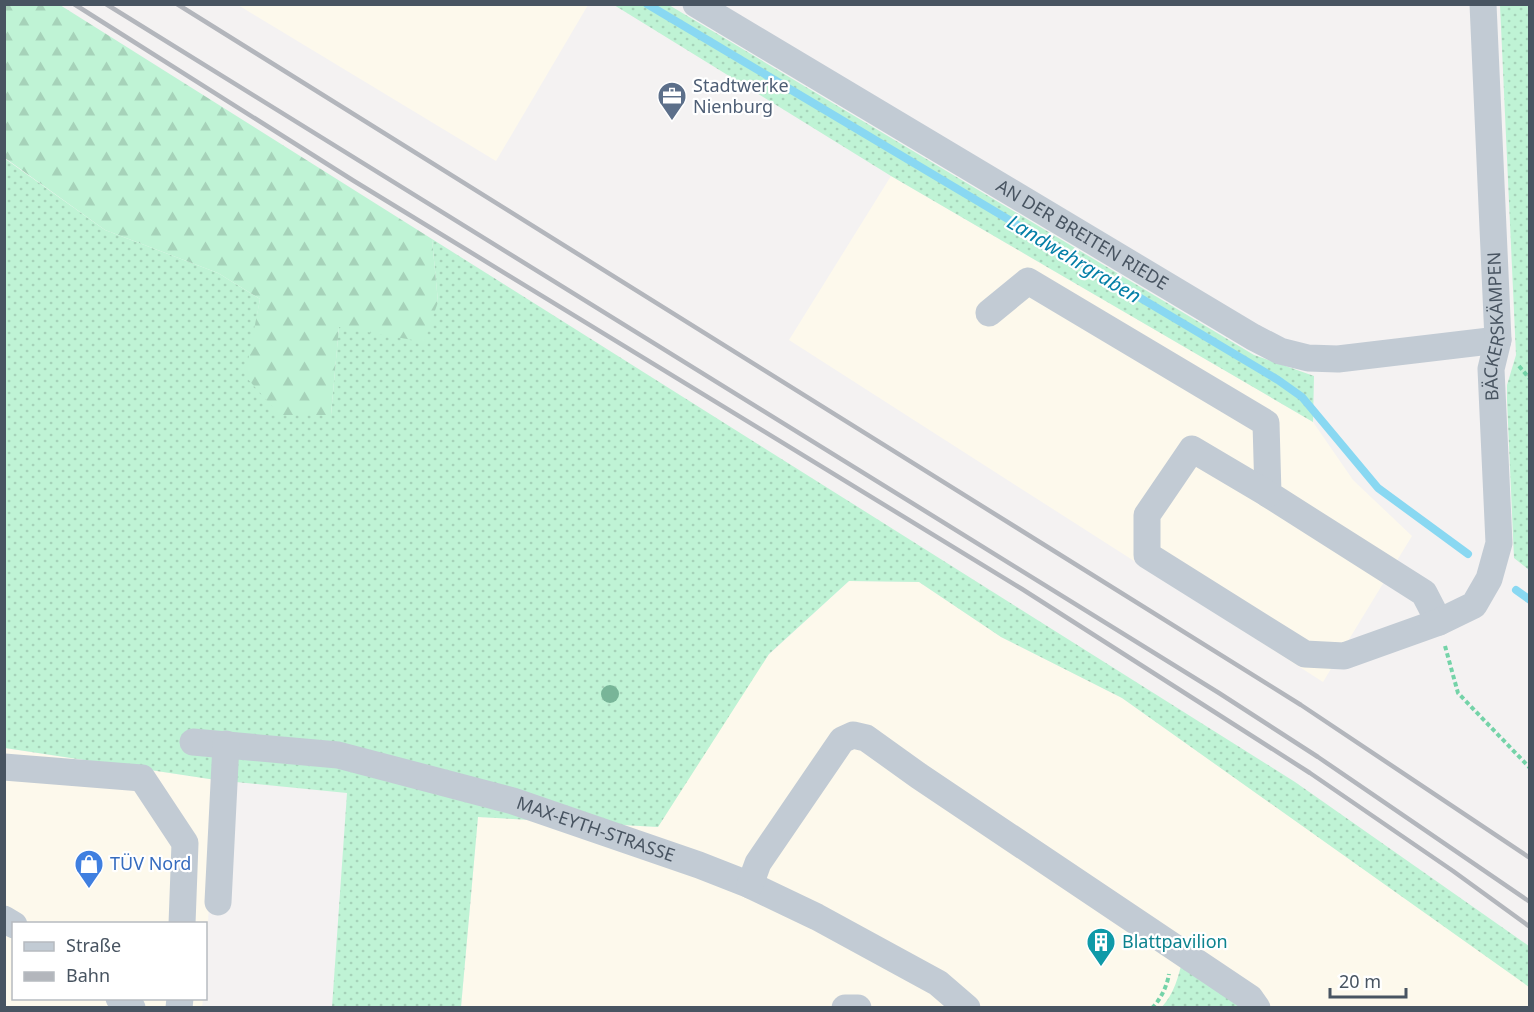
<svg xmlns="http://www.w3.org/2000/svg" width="1534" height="1012" viewBox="0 0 1534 1012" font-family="'Noto Sans',sans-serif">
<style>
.commercial{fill:#fdf9ec}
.grass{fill:url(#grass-dots)}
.forest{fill:url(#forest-firs)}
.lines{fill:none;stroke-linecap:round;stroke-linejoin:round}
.stream{stroke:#89d8f2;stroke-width:8}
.path{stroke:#74d3a8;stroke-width:4;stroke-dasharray:4.5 3;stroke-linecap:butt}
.minor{stroke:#c2cbd4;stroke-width:27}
.rail{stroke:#b3b6bc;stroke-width:4.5}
.tree{fill:#78b598}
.labels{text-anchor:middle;stroke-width:4.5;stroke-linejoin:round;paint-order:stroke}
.service-label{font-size:18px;fill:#4e5e75;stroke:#fff;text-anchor:start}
.street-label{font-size:18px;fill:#485461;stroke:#fff}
.shop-label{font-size:18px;fill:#366cbe;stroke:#fff;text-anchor:start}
.culture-label{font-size:18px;fill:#0d838f;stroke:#fff;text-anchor:start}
.water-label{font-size:20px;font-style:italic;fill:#047fa7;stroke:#fff}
</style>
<defs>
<pattern id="grass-dots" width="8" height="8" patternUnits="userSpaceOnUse" patternTransform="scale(1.5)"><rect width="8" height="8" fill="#bff3d5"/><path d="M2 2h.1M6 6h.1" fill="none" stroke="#a6d2b9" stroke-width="1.8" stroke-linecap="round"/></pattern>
<pattern id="forest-firs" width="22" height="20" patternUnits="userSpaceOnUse" patternTransform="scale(1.5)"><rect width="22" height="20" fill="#bff3d5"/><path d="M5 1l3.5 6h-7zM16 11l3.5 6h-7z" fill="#a6d2b9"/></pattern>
</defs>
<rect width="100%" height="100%" fill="#f4f2f2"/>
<g class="commercial">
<polygon points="238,5 588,5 496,161"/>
<polygon points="891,176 1313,422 1353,480 1412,536 1323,682 789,340"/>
<polygon points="849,581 919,582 1001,637 1122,698 1530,987 1529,1008 461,1008 478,817 658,827 762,661"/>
<polygon points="4,748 216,780 206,958 206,924 14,924 14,998 203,999 202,1007 5,1007"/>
</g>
<g class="grass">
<polygon points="614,5 669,5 1254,355 1314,376 1313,422 891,176"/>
<polygon points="1500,5 1529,5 1529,570 1514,558 1507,400 1507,385 1516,355"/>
<polygon points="4,158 105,230 218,273 260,299 257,316 331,415 339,326 438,302 432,239 1295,782 1529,946 1529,987 1122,698 1001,637 919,582 849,581 769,654 658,827 478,817 461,1007 332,1007 347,793 216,780 5,748"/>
<path d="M1183,958L1252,1008H1161C1175,993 1178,977 1183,958Z"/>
</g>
<polygon class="forest" points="5,4 60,5 432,239 438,302 424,342 339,327 331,415 280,415 245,376 260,299 218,273 105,230 5,158"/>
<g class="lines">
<g class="stream">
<polyline points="647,4 1278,380 1302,397 1378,488 1468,554"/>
<polyline points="1516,590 1530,600"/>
</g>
<g class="path">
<polyline points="1519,366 1530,379"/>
<polyline points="1445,646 1458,693 1530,768"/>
<path d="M1152,1008C1161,999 1167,986 1169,974"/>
</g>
<g class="minor">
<path id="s1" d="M696,4L1253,337L1280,351L1308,358L1338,359L1498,340"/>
<polyline points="989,313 1028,281 1266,423 1268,494 1424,593 1439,622"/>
<path id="s2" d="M1268,494L1192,449L1147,515V555L1305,654L1344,656L1439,622L1474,605L1489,579L1499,543L1491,369L1498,340L1483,4"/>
<path id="s3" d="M193,742L338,755L513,801L699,865L750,885L817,917L938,983L967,1008"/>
<polyline points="4,767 142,778 185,843 182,924"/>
<polyline points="750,885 758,863 842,740 853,735 866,738 919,776 1250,998 1257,1008"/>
<polyline points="218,902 226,744"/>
<polyline points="4,919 14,925"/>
<polyline points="119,998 132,1008"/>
<polyline points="179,1008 180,998"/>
<polyline points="845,1008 858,1008"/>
</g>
<g class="rail">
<polyline points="74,4 354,181 1022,589 1310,773 1453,871 1530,927"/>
<polyline points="106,4 1219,693 1318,757 1530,902"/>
<polyline points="177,4 1301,705 1530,858"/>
</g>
</g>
<circle class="tree" cx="610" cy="694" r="9"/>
<defs>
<g id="office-pin" transform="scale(1.5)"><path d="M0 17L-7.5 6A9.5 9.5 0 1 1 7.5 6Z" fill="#5c6f8a" stroke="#fff"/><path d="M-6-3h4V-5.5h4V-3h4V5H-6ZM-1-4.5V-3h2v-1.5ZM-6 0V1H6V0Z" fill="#fff"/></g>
<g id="shop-pin" transform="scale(1.5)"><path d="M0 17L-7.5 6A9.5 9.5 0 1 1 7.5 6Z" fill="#3f7fe0" stroke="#fff"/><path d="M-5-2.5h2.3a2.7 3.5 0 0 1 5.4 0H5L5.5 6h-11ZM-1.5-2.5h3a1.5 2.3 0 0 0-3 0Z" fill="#fff"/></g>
<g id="building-pin" transform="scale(1.5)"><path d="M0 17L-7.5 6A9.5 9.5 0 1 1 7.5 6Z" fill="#0f9aa8" stroke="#fff"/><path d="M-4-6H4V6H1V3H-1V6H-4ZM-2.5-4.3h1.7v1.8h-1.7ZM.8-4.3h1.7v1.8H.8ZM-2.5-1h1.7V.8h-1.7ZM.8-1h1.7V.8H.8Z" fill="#fff"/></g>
</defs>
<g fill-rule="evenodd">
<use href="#office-pin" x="672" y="96"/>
<use href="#shop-pin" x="89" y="864"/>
<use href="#building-pin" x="1101" y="942"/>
</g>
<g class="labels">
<g class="service-label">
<text x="693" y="92">Stadtwerke<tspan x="693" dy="21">Nienburg</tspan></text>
</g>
<g class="street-label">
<text dy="6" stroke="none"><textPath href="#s1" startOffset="450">AN DER BREITEN RIEDE</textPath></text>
<text dy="6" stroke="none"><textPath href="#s2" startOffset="858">BÄCKERSKÄMPEN</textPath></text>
<text dy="6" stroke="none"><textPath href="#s3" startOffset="414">MAX-EYTH-STRASSE</textPath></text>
</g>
<g class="shop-label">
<text x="110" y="870">TÜV Nord</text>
</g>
<g class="culture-label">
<text x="1122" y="948">Blattpavilion</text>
</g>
<g class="water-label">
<text transform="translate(1074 259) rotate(31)" y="7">Landwehrgraben</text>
</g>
</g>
<rect width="1534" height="1012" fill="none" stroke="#485461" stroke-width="12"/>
<rect x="12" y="922" width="195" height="78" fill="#ffffff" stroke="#b6bbc0" stroke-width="1.5"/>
<rect x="24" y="942" width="30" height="9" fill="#c2cbd4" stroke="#b6bbc0" stroke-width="1.5"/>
<text x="66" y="952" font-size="18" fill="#485461">Straße</text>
<rect x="24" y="972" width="30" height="9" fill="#b3b6bc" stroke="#b6bbc0" stroke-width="1.5"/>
<text x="66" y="982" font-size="18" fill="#485461">Bahn</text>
<path d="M1330 988v9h76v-9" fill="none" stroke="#485461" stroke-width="3"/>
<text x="1339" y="988" font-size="18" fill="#485461" stroke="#ffffff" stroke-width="4.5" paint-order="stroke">20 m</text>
</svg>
